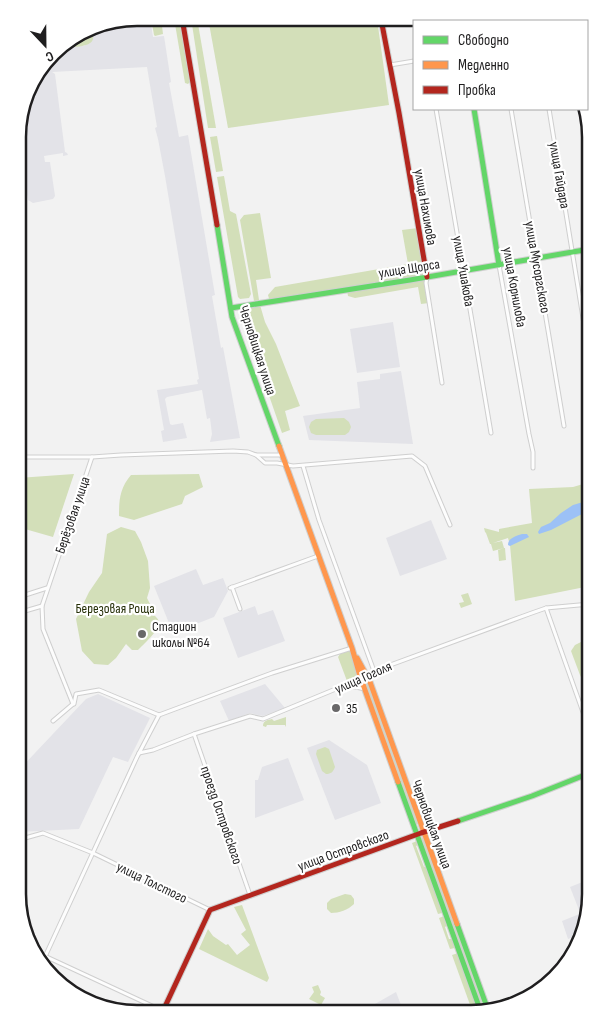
<svg xmlns="http://www.w3.org/2000/svg" width="608" height="1031" viewBox="0 0 608 1031" font-family="'Sofia Sans Condensed',sans-serif">
<style>
.built{fill:#e3e3e8}
.green{fill:#d3dfb9}
.water{fill:#9cc1f6}
.lines{fill:none;stroke-linecap:round;stroke-linejoin:round}
.street-casing{stroke:#cfcfcf;stroke-width:5}
.fast-casing{stroke:#cfcfcf;stroke-width:7}
.slow-casing{stroke:#cfcfcf;stroke-width:7}
.jam-casing{stroke:#cfcfcf;stroke-width:7}
.street{stroke:#fdfdfd;stroke-width:3}
.fast{stroke:#63d668;stroke-width:5}
.slow{stroke:#ff974d;stroke-width:5}
.jam{stroke:#b3261e;stroke-width:5}
.poi-dot{fill:#696869;stroke:#fff;stroke-width:2}
.labels{text-anchor:middle;stroke-width:4.5;stroke-linejoin:round;paint-order:stroke}
.street-label{font-size:14px;fill:#1f1e1f;stroke:#fff}
.park-label{font-size:14px;fill:#262f08;stroke:#fff}
.poi-label{font-size:14px;fill:#1f1e1f;stroke:#fff;text-anchor:start}
.rim{fill:none;stroke:#1f1e1f;stroke-width:2.5}
</style>
<rect width="100%" height="100%" fill="#f2f2f2"/>
<g class="built">
<polygon points="134,18 150,18 153,37 164,36 171,82 169,83 179,137 188,135 215,295 212,296 221,348 223,347 240,438 210,442 212,434 210,418 207,419 202,390 167,397 165,399 170,424 172,425 183,423 187,438 163,442 161,431 164,430 157,390 198,384 197,380 199,379 165,176 158,139 155,128 157,127 147,67 52,72 55,74 65,152 67,153 68,155 63,156 63,153 44,156 45,162 50,162 55,196 53,199 33,203 28,200 22,164 18,164 18,122 30,84 58,47 84,46 93,38 92,26"/>
<polygon points="393,322 400,367 357,373 350,329"/>
<polygon points="401,371 413,444 309,440 303,416 360,408 357,382 380,379 380,374"/>
<polygon points="431,520 447,559 400,576 386,538"/>
<polygon points="196,569 203,585 223,578 228,591 214,617 173,633 154,586"/>
<polygon points="255,606 258,615 273,610 285,641 238,658 223,618"/>
<polygon points="265,684 285,708 263,716 250,713 229,721 220,701"/>
<polygon points="98,694 150,718 128,762 113,757 79,829 18,832 18,771 86,699"/>
<polygon points="329,740 367,765 381,803 335,820 307,748"/>
<polygon points="288,758 304,800 255,818 255,780 258,780 262,767"/>
<polygon points="590,879 590,902 589,906 579,910 570,887"/>
<polygon points="587,911 577,936 568,939 562,921"/>
<polygon points="396,992 404,1013 370,1013 375,1004"/>
</g>
<g class="green">
<polygon points="151,18 161,18 163,34 155,36 154,35"/>
<polygon points="174,18 179,18 190,82 188,84 185,83"/>
<polygon points="191,18 197,18 216,128 208,128"/>
<polygon points="208,18 377,19 389,105 228,128"/>
<path d="M92,26C92,30 94,36 93,39C91,48 70,47 62,47V45Z"/>
<polygon points="217,136 223,171 216,172 210,137"/>
<polygon points="224,176 230,211 236,214 251,294 249,298 240,299 238,297 217,177"/>
<polygon points="260,213 271,278 256,280 259,300 254,301 240,220 244,215"/>
<polygon points="418,228 429,303 421,304 418,287 355,298 348,296 347,290 270,302 268,295 275,287 408,264 402,230"/>
<polygon points="260,305 265,322 276,344 300,406 285,411 290,430 282,433 239,309"/>
<polygon points="344,418 349,422 351,427 349,432 345,435 316,435 311,433 309,427 311,422 316,419"/>
<polygon points="74,474 53,537 18,527 18,478"/>
<path d="M199,474L203,487L185,496L182,504L134,520L119,516C119,499 120,488 131,475Z"/>
<polygon points="590,482 590,586 515,601 510,545 508,538 493,543 502,541 504,548 505,548 506,560 499,561 498,550 504,548 493,551 491,544 490,544 486,533 485,532 484,528 499,532 499,529 532,523 529,489 573,487"/>
<path d="M121,527L135,531L141,542L148,561L150,588L147,598L152,608L148,615L155,616C158,619 159,620 159,624C159,630 143,645 138,650H132L126,644L116,658L108,665L94,664L82,651L76,619L89,592L102,573L107,534Z"/>
<polygon points="468,593 472,604 461,608 459,603 464,602 461,595"/>
<polygon points="581,642 587,644 590,649 590,679 588,680 581,677 580,675 571,651 575,645"/>
<polygon points="350,650 358,675 347,681 338,657 340,654"/>
<polygon points="367,682 368,683 418,824 415,824 365,684"/>
<path d="M286,717V727L285,725H267L266,727L263,726C263,721 267,720 272,719L274,721Z"/>
<path d="M325,747L329,749L335,767C333,772 331,774 326,774L322,771L316,754L317,750Z"/>
<polygon points="421,838 424,838 486,1011 482,1011 420,840"/>
<polygon points="417,841 418,845 416,846 424,867 426,866 442,913 438,914 412,843"/>
<path d="M345,894L351,895L354,899V904C348,910 339,913 331,913L327,909V903L331,899Z"/>
<polygon points="242,905 269,978 267,982 199,949 208,929 213,936 226,945 228,944 237,955 250,945 241,934 246,930 234,907"/>
<polygon points="444,916 448,925 445,927 449,939 452,939 455,948 450,949 439,918"/>
<polygon points="458,953 479,1012 473,1013 452,955"/>
<polygon points="318,985 321,992 320,995 325,998 321,1005 309,999 314,992 312,987"/>
</g>
<g class="water">
<polygon points="590,500 590,512 584,513 551,530 539,534 538,532 541,527 550,523 561,513 573,505"/>
<path d="M522,534H527L529,537L510,546L508,545C508,538 516,536 522,534Z"/>
</g>
<g class="lines">
<g class="street-casing">
<g id="street">
<polyline points="390,65 414,61"/>
<polyline points="436,109 491,433"/>
<polyline points="511,109 564,426"/>
<polyline points="549,109 590,361"/>
<polyline points="584,109 590,144"/>
<polyline points="499,265 529,434 533,452 533,468"/>
<polyline points="427,277 426,283 442,383"/>
<polyline points="256,455 265,463 277,463 293,466 412,456 425,466 450,525"/>
<polyline points="18,457 92,457 121,455 233,451 248,452 256,455 282,455"/>
<polyline points="303,466 319,520 374,671"/>
<polyline points="232,587 240,609"/>
<polyline points="230,588 318,556"/>
<polyline points="546,608 590,732"/>
<polyline points="25,611 22,603 22,596 47,588"/>
<polyline points="18,613 42,606"/>
<polyline points="346,685 365,689"/>
<polyline points="74,704 76,694 99,690 159,715"/>
<polyline points="53,721 73,704 43,629 42,606 92,457"/>
<polyline points="194,734 250,895"/>
<polyline points="139,753 153,750 194,734 250,716 263,719 343,686 355,679 374,671 529,614 546,608 590,604"/>
<polyline points="18,840 43,833 93,853 210,910"/>
<polyline points="36,952 163,1011"/>
<polyline points="43,961 137,757 159,715 272,673 352,648"/>
</g>
</g>
<g class="fast-casing">
<g id="fast">
<polyline points="474,109 499,265"/>
<polyline points="217,225 232,317 279,446"/>
<polyline points="231,308 410,280 590,249"/>
<polyline points="398,782 481,1012"/>
<polyline points="458,821 532,796 590,773"/>
<polyline points="457,924 488,1010"/>
</g>
</g>
<g class="slow-casing">
<g id="slow">
<polyline points="279,446 352,648 360,676 398,782"/>
<polyline points="357,658 370,682 457,924"/>
</g>
</g>
<g class="jam-casing">
<g id="jam">
<polyline points="182,18 217,225"/>
<polyline points="381,19 399,113 427,277"/>
<polyline points="162,1013 210,910 421,833 458,821"/>
</g>
</g>
<use href="#street" class="street"/>
<use href="#fast" class="fast"/>
<use href="#slow" class="slow"/>
<use href="#jam" class="jam"/>
</g>
<g class="poi-dot">
<circle cx="142" cy="634" r="5"/>
<circle cx="336" cy="708" r="5"/>
</g>
<g class="labels">
<g class="street-label">
<text transform="translate(560 175) rotate(80)" y="5">улица Гайдара</text>
<text transform="translate(426 207) rotate(80)" y="5">улица Нахимова</text>
<text transform="translate(538 267) rotate(80)" y="5">улица Мусоргского</text>
<text transform="translate(409 268) rotate(-9)" y="5">улица Щорса</text>
<text transform="translate(464 271) rotate(80)" y="5">улица Ушакова</text>
<text transform="translate(515 287) rotate(80)" y="5">улица Корнилова</text>
<text transform="translate(258 350) rotate(72)" y="5">Черновицкая улица</text>
<text transform="translate(72 515) rotate(-71)" y="5">Берёзовая улица</text>
<text transform="translate(363 677) rotate(-24)" y="5">улица Гоголя</text>
<text transform="translate(222 815) rotate(71)" y="5">проезд Островского</text>
<text transform="translate(432 824) rotate(70)" y="5">Черновицкая улица</text>
<text transform="translate(343 850) rotate(-20)" y="5">улица Островского</text>
<text transform="translate(152 882) rotate(26)" y="5">улица Толстого</text>
</g>
<g class="park-label">
<text x="115" y="613">Березовая Роща</text>
</g>
<g class="poi-label">
<text x="152" y="631">Стадион<tspan x="152" dy="16">школы №64</tspan></text>
<text x="346" y="713">35</text>
</g>
</g>
<path d="M0 0H608V1031H0ZM137 26H471A111 111 0 0 1 582 137V894A111 111 0 0 1 471 1005H137A111 111 0 0 1 26 894V137A111 111 0 0 1 137 26Z" fill="#fff" fill-rule="evenodd"/>
<path class="rim" d="M137 26H471A111 111 0 0 1 582 137V894A111 111 0 0 1 471 1005H137A111 111 0 0 1 26 894V137A111 111 0 0 1 137 26Z"/>
<rect x="413" y="20" width="175" height="90" fill="#ffffff" stroke="#a5a5a5"/>
<rect x="423" y="36" width="25" height="8" fill="#63d668" stroke="#a5a5a5"/>
<text x="458" y="45" font-size="15" fill="#1f1e1f">Свободно</text>
<rect x="423" y="61" width="25" height="8" fill="#ff974d" stroke="#a5a5a5"/>
<text x="458" y="70" font-size="15" fill="#1f1e1f">Медленно</text>
<rect x="423" y="86" width="25" height="8" fill="#b3261e" stroke="#a5a5a5"/>
<text x="458" y="95" font-size="15" fill="#1f1e1f">Пробка</text>
<g transform="translate(45 45) rotate(158)" stroke="#ffffff" stroke-width="4" paint-order="stroke">
<path d="M0-4L9 19L0 12L-9 19Z" fill="#1f1e1f"/>
<text y="-8" font-size="14" font-weight="bold" text-anchor="middle" fill="#1f1e1f">С</text>
</g>
</svg>
